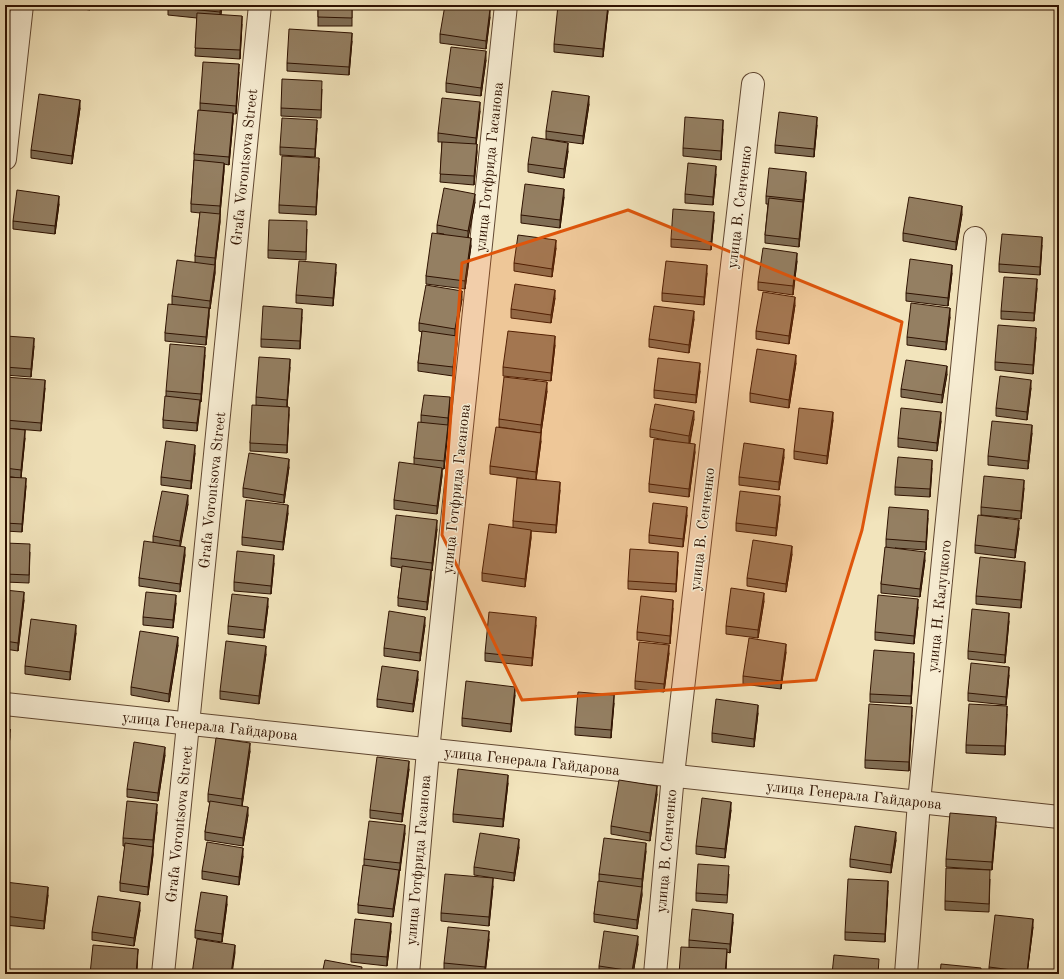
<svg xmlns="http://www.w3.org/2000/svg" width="1064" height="979" viewBox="0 0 1064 979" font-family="'Old Standard TT',serif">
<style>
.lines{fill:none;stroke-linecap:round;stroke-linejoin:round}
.minor-casing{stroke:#604630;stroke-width:24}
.minor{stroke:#f7edd3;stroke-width:22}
.wall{fill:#7f6d54;stroke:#2f1201}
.shaded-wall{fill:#685945;stroke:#2f1201}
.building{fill:#947f62;stroke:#2f1201}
.marked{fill:#df550b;fill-opacity:0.2;stroke:#df550b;stroke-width:3;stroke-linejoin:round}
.labels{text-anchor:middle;stroke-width:3;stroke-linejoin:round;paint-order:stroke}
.street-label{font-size:15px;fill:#2f1201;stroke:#f7edd3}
</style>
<rect width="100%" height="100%" fill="#f2e4bc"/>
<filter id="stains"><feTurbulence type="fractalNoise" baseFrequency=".005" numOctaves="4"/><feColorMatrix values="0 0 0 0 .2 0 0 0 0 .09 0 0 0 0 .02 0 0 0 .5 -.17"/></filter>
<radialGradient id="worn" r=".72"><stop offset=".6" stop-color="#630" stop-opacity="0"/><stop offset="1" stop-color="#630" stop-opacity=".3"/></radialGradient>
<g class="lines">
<g class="minor-casing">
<g id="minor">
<polyline points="5,159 22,5"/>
<polyline points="5,704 1059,817"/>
<polyline points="163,974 260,5"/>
<polyline points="408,974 428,751 506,5"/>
<polyline points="655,974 673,775 753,84"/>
<polyline points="906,974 919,802 975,238"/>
</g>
</g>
<use href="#minor" class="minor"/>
</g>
<g class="wall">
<polygon points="55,5 91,5 90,10"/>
<polygon points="168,5 222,5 221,15 242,24 240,59 195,56 197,18 168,15"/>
<rect x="318" y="5" width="34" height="21"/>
<polygon points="608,11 603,57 554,52 554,44"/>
<polygon points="490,17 486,49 440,43 440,34"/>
<polygon points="352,41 349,75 287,71 287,63"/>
<polygon points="486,60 481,96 446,92 446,83"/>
<polygon points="239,72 236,114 233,114 233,121 229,165 224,164 224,171 220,214 220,222 215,265 215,273 210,309 209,309 209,316 206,345 165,341 165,333 172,304 172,296 195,262 195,256 200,213 191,212 191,204 194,162 194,154 200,110 200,103"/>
<polygon points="322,89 321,118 281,116 281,108"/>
<polygon points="589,104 583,144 546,139 546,131"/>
<polygon points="80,108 72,164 31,158 31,150"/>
<polygon points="480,111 476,144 477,152 474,185 440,182 442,142 438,142 438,133"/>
<polygon points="817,125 814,157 775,153 775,145"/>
<polygon points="317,128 315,157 280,155 280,147"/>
<polygon points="723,129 721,160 683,156 683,148"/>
<polygon points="568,151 564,178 528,172 528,164"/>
<polygon points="319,166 316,215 279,213 279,205"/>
<polygon points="716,174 713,205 685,203 685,194"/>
<polygon points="806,180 799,247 765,243 765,235 768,204 766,204 766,196"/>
<polygon points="564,197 560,228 521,223 521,215"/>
<polygon points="475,202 468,237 471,246 465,289 426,284 426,276 444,234 437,233 437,225"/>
<polygon points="59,204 55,234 13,229 13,221"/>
<polygon points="962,214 956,250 903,241 903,233"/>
<polygon points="714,220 711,250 671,247 671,239"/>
<polygon points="307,229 306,260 268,258 268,250"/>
<polygon points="1042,245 1040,275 999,272 999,264"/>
<polygon points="556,248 552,277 514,271 514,263"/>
<polygon points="797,261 793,295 758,290 758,282"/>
<polygon points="336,272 333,306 296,303 296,295"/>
<polygon points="707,273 704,305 662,301 662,293"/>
<polygon points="952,273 948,306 906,301 906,293"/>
<polygon points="1037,288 1034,321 1001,319 1001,311"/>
<polygon points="555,298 551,323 511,318 511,309"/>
<polygon points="462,299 456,335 457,344 453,376 418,371 418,363 422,332 419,331 419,323"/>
<polygon points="795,305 789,344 756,339 756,331"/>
<polygon points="302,317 300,349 261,347 261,339"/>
<polygon points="950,317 946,350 907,345 907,337"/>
<polygon points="694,319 689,353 649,347 649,339"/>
<polygon points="1036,337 1033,374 995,370 995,362"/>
<polygon points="5,343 34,346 31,377 5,375"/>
<polygon points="555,345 551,381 503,376 503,367"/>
<polygon points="205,355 201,402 200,402 197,431 163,428 163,420 166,396 166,391"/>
<polygon points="796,363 789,408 750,402 750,393"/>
<polygon points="290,367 287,406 289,415 287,453 250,451 250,443 256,405 256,397"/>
<polygon points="700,371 696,403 654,398 654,390"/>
<polygon points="947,374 942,403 901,397 901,389"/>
<polygon points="5,381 45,388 41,431 5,428"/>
<polygon points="1031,388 1027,420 996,416 996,408"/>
<polygon points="547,391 541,433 499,427 499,419"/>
<polygon points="450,405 444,469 442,469 442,476 437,514 394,509 394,500 414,464 414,458 421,422 421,415"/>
<polygon points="694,419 690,443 695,452 689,497 649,492 649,484 670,441 650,437 650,429"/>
<polygon points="833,420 827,464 794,459 794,451"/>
<polygon points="941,421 937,451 898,447 898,438"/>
<polygon points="5,428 25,438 21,478 26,486 22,532 5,531 5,477 19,478 5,476"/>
<polygon points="1032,433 1028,469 988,465 988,456"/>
<polygon points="541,441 536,480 560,490 556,533 531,531 531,538 525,587 482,581 482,573 513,527 513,521 529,479 490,474 490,466"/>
<polygon points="195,453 191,489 161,485 161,477"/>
<polygon points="784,457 779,490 739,485 739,477"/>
<polygon points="289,467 284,503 243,497 243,488"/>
<polygon points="932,468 930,497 895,495 895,487"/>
<polygon points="1024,488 1021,519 981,515 981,507"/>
<polygon points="188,504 180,546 185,555 180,592 139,586 139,578 153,542 153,536"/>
<polygon points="780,504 776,536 736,531 736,523"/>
<polygon points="288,513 283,550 242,545 242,537"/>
<polygon points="687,515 683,547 649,543 649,535"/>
<polygon points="928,518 926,550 895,548 925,560 920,597 881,593 881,584 886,547 886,539"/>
<polygon points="1019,528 1015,558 975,553 975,545"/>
<polygon points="437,529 432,571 431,571 431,578 427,610 398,606 398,598 402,568 391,566 391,558"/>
<polygon points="5,543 30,552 29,583 5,582"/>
<polygon points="792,554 786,592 747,586 747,578"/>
<polygon points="678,560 676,592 628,589 628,581"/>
<polygon points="274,563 271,594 234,591 234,582"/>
<polygon points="1025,570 1021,608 976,604 976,596"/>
<polygon points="5,590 24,600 18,651 5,649"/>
<polygon points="764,601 758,638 726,634 726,626"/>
<polygon points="176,603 173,628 143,625 143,617"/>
<polygon points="268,606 264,638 228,634 228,626"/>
<polygon points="918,607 914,644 875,640 875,632"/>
<polygon points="673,608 670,644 637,640 637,632"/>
<polygon points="1009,621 1005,663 968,659 968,651"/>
<polygon points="425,625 420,661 384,656 384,648"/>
<polygon points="536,625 532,666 485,661 485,653"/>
<polygon points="76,633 70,680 25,674 25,666"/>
<polygon points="178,645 169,702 131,695 131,687"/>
<polygon points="786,652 781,689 743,684 743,676"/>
<polygon points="669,653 664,692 635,689 635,681"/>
<polygon points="266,654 259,704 220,699 220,691"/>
<polygon points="914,661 911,704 870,702 870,694"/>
<polygon points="1009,675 1006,705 968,701 968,693"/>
<polygon points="418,679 413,712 377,707 377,699"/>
<polygon points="515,695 511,732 462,726 462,718"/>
<polygon points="614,703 611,738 575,735 575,727"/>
<polygon points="758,713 754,747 712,742 712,733"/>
<polygon points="1007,714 1005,755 966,753 966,745"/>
<polygon points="912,715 909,771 865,768 865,760"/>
<polygon points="250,751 242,806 248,815 243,846 205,840 205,832 210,802 208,802 208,794"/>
<polygon points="165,755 158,801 127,797 127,789"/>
<polygon points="409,769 402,822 370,818 370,810"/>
<polygon points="508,783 503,827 453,822 453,814"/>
<polygon points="657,794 650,841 611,834 611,826"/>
<polygon points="731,810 725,858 696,854 696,846"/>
<polygon points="157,812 153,849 153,855 148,895 120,891 120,883 125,846 123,846 123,838"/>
<polygon points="996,825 992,870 946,867 946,859"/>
<polygon points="405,833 393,917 358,913 358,905 364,865 364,859"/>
<polygon points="896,840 891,873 850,867 850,859"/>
<polygon points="519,847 514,881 474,875 474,867"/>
<polygon points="646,851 642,887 641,887 642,895 637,929 594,922 594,914 599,881 599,874"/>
<polygon points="243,856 239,885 202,879 202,871"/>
<polygon points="729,874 727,903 696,901 696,893"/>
<polygon points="990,879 989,912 945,910 945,901"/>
<polygon points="5,882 48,895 44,929 5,925"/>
<polygon points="493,886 489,926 441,921 441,913"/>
<polygon points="888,890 885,942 845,940 845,932"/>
<polygon points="227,904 222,942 195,938 195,930"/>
<polygon points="140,910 134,946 92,940 92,932"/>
<polygon points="733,922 730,953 727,952 726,974 679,974 689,947 689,940"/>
<polygon points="1033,927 1027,974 989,974 989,967"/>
<polygon points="391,931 387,966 351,962 351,954"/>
<polygon points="489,939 485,974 469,974 444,972 444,963"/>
<polygon points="638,944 633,974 599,974 599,966"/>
</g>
<g class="shaded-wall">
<polygon points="221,5 222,5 220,21 220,12"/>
<polygon points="608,5 608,11 603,57 603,49"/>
<polygon points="490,9 490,17 486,49 486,41"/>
<polygon points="242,16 242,24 240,59 240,50"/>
<polygon points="352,33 352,41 349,75 349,67"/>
<polygon points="486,51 486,60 481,96 481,88"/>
<polygon points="239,64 239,72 236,114 236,106"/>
<polygon points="589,96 589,104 583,144 583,136"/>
<polygon points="80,100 80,108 72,164 72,156"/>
<polygon points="480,102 480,111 476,146 476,138"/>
<polygon points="233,113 233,121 229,165 229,157"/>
<polygon points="817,117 817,125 814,157 814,149"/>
<polygon points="317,120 317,128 315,157 315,149"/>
<polygon points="723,120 723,129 721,160 721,151"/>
<polygon points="568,143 568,151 564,178 564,169"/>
<polygon points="477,144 477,152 474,185 474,176"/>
<polygon points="319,158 319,166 316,215 316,207"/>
<polygon points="224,163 224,171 220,214 220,206"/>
<polygon points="716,166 716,174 713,205 713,197"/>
<polygon points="806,172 806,180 799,247 799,239"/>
<polygon points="564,189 564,197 560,228 560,220"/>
<polygon points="475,194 475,202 468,239 468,231"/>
<polygon points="59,196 59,204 55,234 55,226"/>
<polygon points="962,206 962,214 956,250 956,242"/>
<polygon points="714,212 714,220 711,250 711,242"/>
<polygon points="220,214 220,222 215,265 215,273 210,309 210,301 215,266 215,258"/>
<polygon points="1042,237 1042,245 1040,275 1040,267"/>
<polygon points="471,238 471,246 465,289 465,281"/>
<polygon points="556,240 556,248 552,277 552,269"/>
<polygon points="797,253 797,261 793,295 793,286"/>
<polygon points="336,264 336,272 333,306 333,298"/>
<polygon points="707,265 707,273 704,305 704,297"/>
<polygon points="952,265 952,273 948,306 948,298"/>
<polygon points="1037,279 1037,288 1034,321 1034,313"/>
<polygon points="555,290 555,298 551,323 551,315"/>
<polygon points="462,291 462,299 455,337 455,329"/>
<polygon points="795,297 795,305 789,344 789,336"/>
<polygon points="209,308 209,316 206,345 206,337"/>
<polygon points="950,308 950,317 946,350 946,342"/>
<polygon points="302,309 302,317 300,349 300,341"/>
<polygon points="694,311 694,319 689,353 689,345"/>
<polygon points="1036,328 1036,337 1033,374 1033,365"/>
<polygon points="457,336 457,344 453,376 453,367"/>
<polygon points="555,336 555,345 551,381 551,373"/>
<polygon points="34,338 34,346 31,377 31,369"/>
<polygon points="205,347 205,355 201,402 201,394"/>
<polygon points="796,355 796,363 789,408 789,400"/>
<polygon points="290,359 290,367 287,408 287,400"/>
<polygon points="700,363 700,371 696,403 696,395"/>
<polygon points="947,366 947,374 942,403 942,395"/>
<polygon points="45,380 45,388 41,431 41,423"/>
<polygon points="1031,380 1031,388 1027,420 1027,412"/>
<polygon points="547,382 547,391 541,433 541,425"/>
<polygon points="450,397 450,405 448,426 448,418"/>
<polygon points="200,400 200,408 197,431 197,423"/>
<polygon points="289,407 289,415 287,453 287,445"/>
<polygon points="694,411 694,419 689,444 689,436"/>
<polygon points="833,412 833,420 827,464 827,456"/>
<polygon points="941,412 941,421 937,451 937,443"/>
<polygon points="448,425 448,433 444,469 444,461"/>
<polygon points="1032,425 1032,433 1028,469 1028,461"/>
<polygon points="25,430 25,438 21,478 21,470"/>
<polygon points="541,433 541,441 536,480 536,472"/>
<polygon points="695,444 695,452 689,497 689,489"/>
<polygon points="195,445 195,453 191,489 191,481"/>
<polygon points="784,449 784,457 779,490 779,482"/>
<polygon points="289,459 289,467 284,503 284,495"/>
<polygon points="932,460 932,468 930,497 930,489"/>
<polygon points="442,468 442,476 437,514 437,506"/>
<polygon points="26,478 26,486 22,532 22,524"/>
<polygon points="1024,480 1024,488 1021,519 1021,511"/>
<polygon points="560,482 560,490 556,533 556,525"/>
<polygon points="188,495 188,504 180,549 180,541"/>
<polygon points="780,496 780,504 776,536 776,528"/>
<polygon points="288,505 288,513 283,550 283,542"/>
<polygon points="687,507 687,515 683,547 683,539"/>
<polygon points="928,510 928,518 926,550 926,542"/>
<polygon points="437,520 437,529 432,571 432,563"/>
<polygon points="1019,520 1019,528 1015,558 1015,550"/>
<polygon points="531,530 531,538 525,587 525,579"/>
<polygon points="792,546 792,554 786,592 786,584"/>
<polygon points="185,547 185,555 180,592 180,584"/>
<polygon points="678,552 678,560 676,592 676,584"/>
<polygon points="925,552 925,560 920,597 920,589"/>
<polygon points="274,555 274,563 271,594 271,586"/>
<polygon points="1025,562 1025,570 1021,608 1021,600"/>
<polygon points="431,570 431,578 427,610 427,602"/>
<polygon points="24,592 24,600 18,651 18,643"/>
<polygon points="764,593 764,601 758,638 758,630"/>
<polygon points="176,595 176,603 173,628 173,620"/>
<polygon points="268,598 268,606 264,638 264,630"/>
<polygon points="918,599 918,607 914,644 914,636"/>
<polygon points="673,600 673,608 670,644 670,636"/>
<polygon points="1009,613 1009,621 1005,663 1005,655"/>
<polygon points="425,617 425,625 420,661 420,653"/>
<polygon points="536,617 536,625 532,666 532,658"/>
<polygon points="76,625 76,633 70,680 70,672"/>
<polygon points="178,637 178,645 169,702 169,694"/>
<polygon points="786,644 786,652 781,689 781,681"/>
<polygon points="669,645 669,653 664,692 664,684"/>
<polygon points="266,646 266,654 259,704 259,696"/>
<polygon points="914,653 914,661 911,704 911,696"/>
<polygon points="1009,667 1009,675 1006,705 1006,697"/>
<polygon points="418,671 418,679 413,712 413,704"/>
<polygon points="515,687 515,695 511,732 511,724"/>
<polygon points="614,695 614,703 611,738 611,730"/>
<polygon points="758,705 758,713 754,747 754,739"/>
<polygon points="1007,706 1007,714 1005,755 1005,746"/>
<polygon points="912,707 912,715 909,771 909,762"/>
<polygon points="10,729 10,737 5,780 5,772"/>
<polygon points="250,743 250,751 242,807 242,799"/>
<polygon points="165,747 165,755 158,801 158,793"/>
<polygon points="409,761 409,769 402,822 402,814"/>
<polygon points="508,775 508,783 503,827 503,819"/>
<polygon points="657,786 657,794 650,841 650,833"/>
<polygon points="731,802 731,810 725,858 725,849"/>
<polygon points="157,804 157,812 153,849 153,840"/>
<polygon points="248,807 248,815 243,846 243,838"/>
<polygon points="996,817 996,825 992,870 992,862"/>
<polygon points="405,825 405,833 400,871 400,863"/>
<polygon points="896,832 896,840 891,873 891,865"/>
<polygon points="519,839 519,847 514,881 514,873"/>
<polygon points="646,843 646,851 642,887 642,879"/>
<polygon points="153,847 153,855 148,895 148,887"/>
<polygon points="243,848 243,856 239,885 239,877"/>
<polygon points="399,870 399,878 393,917 393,909"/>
<polygon points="493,878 493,886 489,926 489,917"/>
<polygon points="888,881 888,890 885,942 885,934"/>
<polygon points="48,887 48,895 44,929 44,921"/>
<polygon points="642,887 642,895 637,929 637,920"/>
<polygon points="227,896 227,904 222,942 222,934"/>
<polygon points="140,902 140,910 134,946 134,938"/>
<polygon points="733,914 733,922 730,953 730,944"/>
<polygon points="1033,919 1033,927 1027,974"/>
<polygon points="391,923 391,931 387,966 387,957"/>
<polygon points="489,931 489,939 485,974 485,967"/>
<polygon points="638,936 638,944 633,974 632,974"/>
<polygon points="235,945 235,953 232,974 231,974"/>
<polygon points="138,949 137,974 136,974"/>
</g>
<g class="building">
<polygon points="168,5 221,5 220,12 168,7"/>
<polygon points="318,5 352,5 352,18 318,17"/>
<polygon points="445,5 464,5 490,9 486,41 440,34"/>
<polygon points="558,5 608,5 603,49 554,44"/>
<polygon points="197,13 242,16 240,50 195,48"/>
<polygon points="289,29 352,33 349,67 287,63"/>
<polygon points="451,47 486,51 481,88 446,83"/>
<polygon points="203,62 239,64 236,106 200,103"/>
<polygon points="282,79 322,81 321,110 281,108"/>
<polygon points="552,91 589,96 583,136 546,131"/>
<polygon points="39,94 80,100 72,156 31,150"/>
<polygon points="442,98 480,102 476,138 438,133"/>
<polygon points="198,110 233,113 229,157 194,154"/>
<polygon points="779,112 817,117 814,149 775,145"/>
<polygon points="685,117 723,120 721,151 683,148"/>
<polygon points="282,118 317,120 315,149 280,147"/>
<polygon points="532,137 568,143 564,169 528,164"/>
<polygon points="442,142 477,144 474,176 440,174"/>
<polygon points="282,156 319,158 316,207 279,205"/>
<polygon points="194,160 224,163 220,206 191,204"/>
<polygon points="688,163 716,166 713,197 685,194"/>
<polygon points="769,168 806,172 803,200 766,196"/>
<polygon points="525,184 564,189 560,220 521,215"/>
<polygon points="444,188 475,194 468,231 437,225"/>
<polygon points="17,190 59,196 55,226 13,221"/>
<polygon points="909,197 962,206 956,242 903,233"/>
<polygon points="769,198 803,202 799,239 765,235"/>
<polygon points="673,209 714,212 711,242 671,239"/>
<polygon points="200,212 220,214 215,258 195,256"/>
<polygon points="269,220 307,221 306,252 268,250"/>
<polygon points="432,233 471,238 465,281 426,276"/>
<polygon points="1002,234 1042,237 1040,267 999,264"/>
<polygon points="518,235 556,240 552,269 514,263"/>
<polygon points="763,248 797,253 793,286 758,282"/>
<polygon points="910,259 952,265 948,298 906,293"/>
<polygon points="177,260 215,265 210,301 172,296"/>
<polygon points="299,261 336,264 333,298 296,295"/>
<polygon points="666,261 707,265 704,297 662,293"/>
<polygon points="1004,277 1037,279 1034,313 1001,311"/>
<polygon points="515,284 555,290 551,315 511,309"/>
<polygon points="426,285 462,291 455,329 419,323"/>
<polygon points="763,292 795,297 789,336 756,331"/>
<polygon points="911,303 950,308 946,342 907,337"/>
<polygon points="168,304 209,308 206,337 165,333"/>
<polygon points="263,306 302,309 300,341 261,339"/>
<polygon points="654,306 694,311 689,345 649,339"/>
<polygon points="998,325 1036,328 1033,365 995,362"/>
<polygon points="422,331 457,336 453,367 418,363"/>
<polygon points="508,331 555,336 551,373 503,367"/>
<polygon points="6,336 34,338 31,369 5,367"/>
<polygon points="170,344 205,347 201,394 166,391"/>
<polygon points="757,349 796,355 789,400 750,393"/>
<polygon points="259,357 290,359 287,400 256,397"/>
<polygon points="658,358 700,363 696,395 654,390"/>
<polygon points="906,360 947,366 942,395 901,389"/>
<polygon points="1000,376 1031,380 1027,412 996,408"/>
<polygon points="5,377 45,380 41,423 5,420"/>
<polygon points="504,377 547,382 541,425 499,419"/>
<polygon points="424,395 450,397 448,418 421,415"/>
<polygon points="165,396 200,400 197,423 163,420"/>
<polygon points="655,404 694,411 689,436 650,429"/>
<polygon points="252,405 289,407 287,445 250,443"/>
<polygon points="799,408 833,412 827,456 794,451"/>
<polygon points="901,408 941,412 937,443 898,438"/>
<polygon points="992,421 1032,425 1028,461 988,456"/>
<polygon points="418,422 448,425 444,461 414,458"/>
<polygon points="496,427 541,433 536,472 490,466"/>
<polygon points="5,428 25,430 21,470 5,468"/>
<polygon points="654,439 695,444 689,489 649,484"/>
<polygon points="166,441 195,445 191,481 161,477"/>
<polygon points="744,443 784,449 779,482 739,477"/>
<polygon points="249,453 289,459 284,495 243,488"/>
<polygon points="898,457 932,460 930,489 895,487"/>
<polygon points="399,462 442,468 437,506 394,500"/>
<polygon points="984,476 1024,480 1021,511 981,507"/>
<polygon points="5,477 26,478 22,524 5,523"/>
<polygon points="517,478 560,482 556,525 513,521"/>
<polygon points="162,491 188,495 180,541 153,536"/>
<polygon points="740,491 780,496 776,528 736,523"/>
<polygon points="246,500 288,505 283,542 242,537"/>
<polygon points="653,503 687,507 683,539 649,535"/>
<polygon points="889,507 928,510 926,542 886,539"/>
<polygon points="396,515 437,520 432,563 391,558"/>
<polygon points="978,515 1019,520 1015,550 975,545"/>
<polygon points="489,524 531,530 525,579 482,573"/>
<polygon points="753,540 792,546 786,584 747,578"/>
<polygon points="144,541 185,547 180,584 139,578"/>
<polygon points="5,543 30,544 29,575 5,574"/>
<polygon points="885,547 925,552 920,589 881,584"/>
<polygon points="630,549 678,552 676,584 628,581"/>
<polygon points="237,551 274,555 271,586 234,582"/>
<polygon points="980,557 1025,562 1021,600 976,596"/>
<polygon points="402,566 431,570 427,602 398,598"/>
<polygon points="731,588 764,593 758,630 726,626"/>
<polygon points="5,590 24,592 18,643 5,641"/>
<polygon points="146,592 176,595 173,620 143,617"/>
<polygon points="232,594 268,598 264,630 228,626"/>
<polygon points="878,595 918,599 914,636 875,632"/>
<polygon points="641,596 673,600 670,636 637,632"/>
<polygon points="972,609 1009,613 1005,655 968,651"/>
<polygon points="389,611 425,617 420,653 384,648"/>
<polygon points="489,612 536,617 532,658 485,653"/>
<polygon points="31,619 76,625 70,672 25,666"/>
<polygon points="140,631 178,637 169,694 131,687"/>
<polygon points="749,638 786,644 781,681 743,676"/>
<polygon points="226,641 266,646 259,696 220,691"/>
<polygon points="639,642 669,645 664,684 635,681"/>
<polygon points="874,650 914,653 911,696 870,694"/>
<polygon points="971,663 1009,667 1006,697 968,693"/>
<polygon points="382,666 418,671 413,704 377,699"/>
<polygon points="466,681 515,687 511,724 462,718"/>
<polygon points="578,692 614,695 611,730 575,727"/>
<polygon points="716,699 758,705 754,739 712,733"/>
<polygon points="869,704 912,707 909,762 865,760"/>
<polygon points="969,704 1007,706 1005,746 966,745"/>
<polygon points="5,728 10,729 5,772"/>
<polygon points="216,738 250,743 242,799 208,794"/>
<polygon points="134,742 165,747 158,793 127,789"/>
<polygon points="377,757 409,761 402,814 370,810"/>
<polygon points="458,769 508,775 503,819 453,814"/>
<polygon points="619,780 657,786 650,833 611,826"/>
<polygon points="702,798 731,802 725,849 696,846"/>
<polygon points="127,801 157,804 153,840 123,838"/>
<polygon points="210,801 248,807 243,838 205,832"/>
<polygon points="950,813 996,817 992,862 946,859"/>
<polygon points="369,821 405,825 400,863 364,859"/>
<polygon points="855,826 896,832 891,865 850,859"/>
<polygon points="480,833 519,839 514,873 474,867"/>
<polygon points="604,838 646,843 642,879 599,874"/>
<polygon points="207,842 243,848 239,877 202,871"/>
<polygon points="125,843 153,847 148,887 120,883"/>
<polygon points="698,864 729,866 727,895 696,893"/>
<polygon points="363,865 399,870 393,909 358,905"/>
<polygon points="946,868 990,870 989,904 945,901"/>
<polygon points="445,874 493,878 489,917 441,913"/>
<polygon points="848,879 888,881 885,934 845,932"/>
<polygon points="598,881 642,887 637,920 594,914"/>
<polygon points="5,882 48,887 44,921 5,916"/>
<polygon points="201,892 227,896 222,934 195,930"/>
<polygon points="98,896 140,902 134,938 92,932"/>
<polygon points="692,909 733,914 730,944 689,940"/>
<polygon points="995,915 1033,919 1027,972 989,967"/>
<polygon points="355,919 391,923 387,957 351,954"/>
<polygon points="448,927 489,931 485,967 444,963"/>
<polygon points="604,931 638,936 632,971 599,966"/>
<polygon points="197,939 235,945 231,974 192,974"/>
<polygon points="93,945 138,949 136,974 90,974"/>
<polygon points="681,947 727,949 725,974 679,974"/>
<polygon points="834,955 879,959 878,974 832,974"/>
<polygon points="325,960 362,967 361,974 322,974"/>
<polygon points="941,964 981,968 981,974 940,974"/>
</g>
<path class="marked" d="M628,210L902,322L862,530L816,680L522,700L442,535L462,263Z"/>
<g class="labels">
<g class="street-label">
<text transform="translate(244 167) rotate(-84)" y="5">Grafa Vorontsova Street</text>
<text transform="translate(489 167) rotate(-84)" y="5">улица Готфрида Гасанова</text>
<text transform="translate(739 207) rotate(-83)" y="5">улица В. Сенченко</text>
<text transform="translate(456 489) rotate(-84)" y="5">улица Готфрида Гасанова</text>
<text transform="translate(212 490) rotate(-84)" y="5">Grafa Vorontsova Street</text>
<text transform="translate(702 529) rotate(-83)" y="5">улица В. Сенченко</text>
<text transform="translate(939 606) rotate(-84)" y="5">улица Н. Калуцкого</text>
<text transform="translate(210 726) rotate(6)" y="5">улица Генерала Гайдарова</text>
<text transform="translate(532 761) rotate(6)" y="5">улица Генерала Гайдарова</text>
<text transform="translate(854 795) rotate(6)" y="5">улица Генерала Гайдарова</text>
<text transform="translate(179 824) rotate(-84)" y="5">Grafa Vorontsova Street</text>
<text transform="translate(666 851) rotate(-85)" y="5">улица В. Сенченко</text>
<text transform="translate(418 860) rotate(-85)" y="5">улица Готфрида Гасанова</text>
</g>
</g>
<rect width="1064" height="979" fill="none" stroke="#f2e4bc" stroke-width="20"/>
<rect x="6" y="6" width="1052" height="967" fill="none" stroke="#2f1201" stroke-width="2"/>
<rect x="10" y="10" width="1044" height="959" fill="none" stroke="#2f1201"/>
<rect width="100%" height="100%" filter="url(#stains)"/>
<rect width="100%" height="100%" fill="url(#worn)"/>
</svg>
